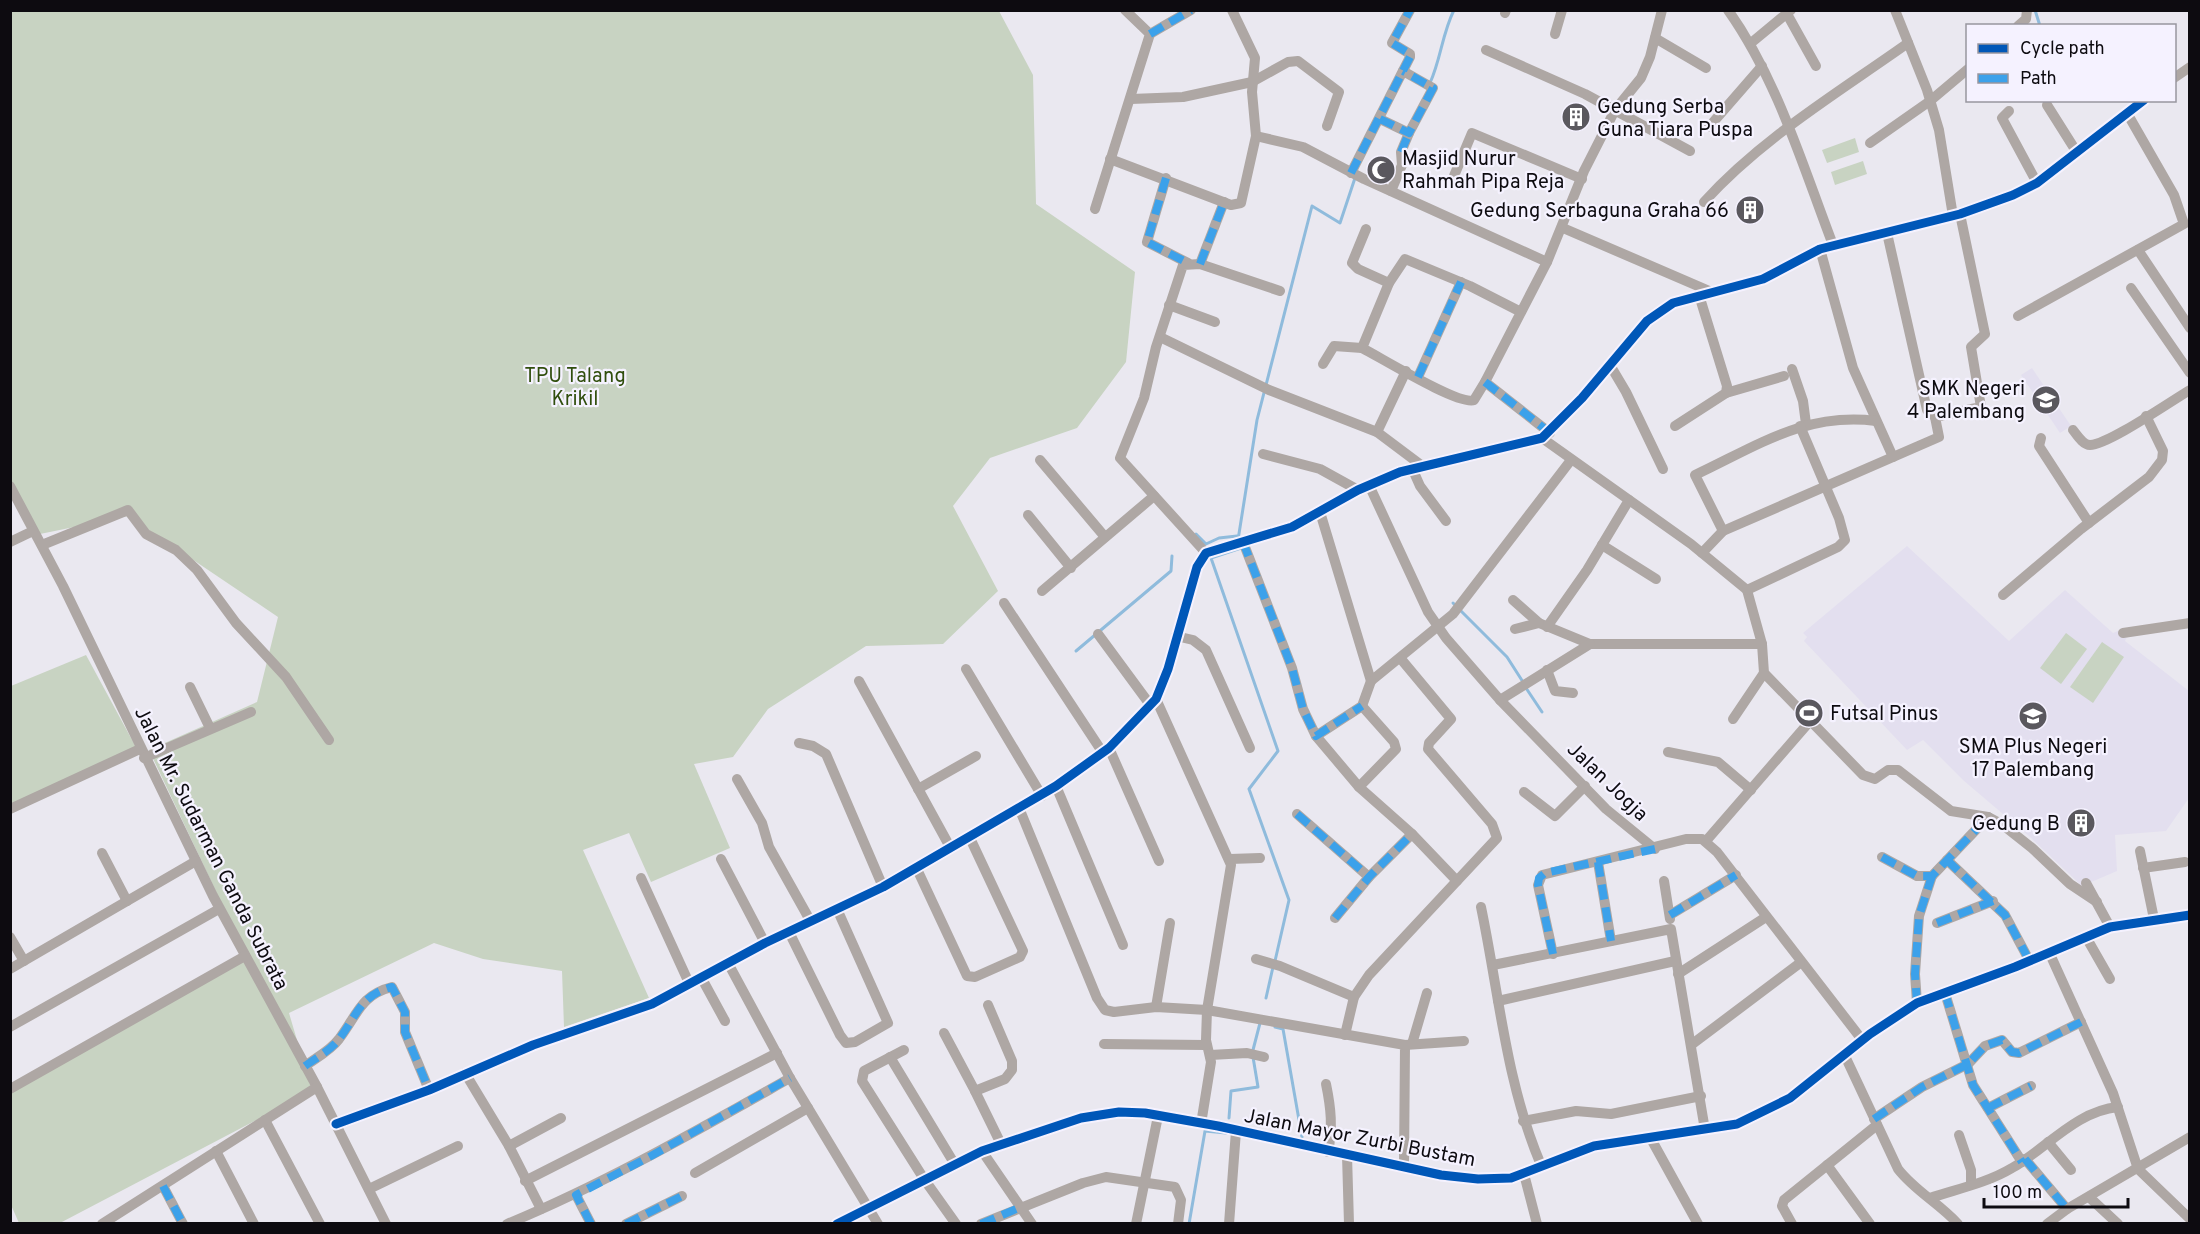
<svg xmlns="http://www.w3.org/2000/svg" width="2200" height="1234" viewBox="0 0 2200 1234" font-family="Overpass,sans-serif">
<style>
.built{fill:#e3dfef}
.green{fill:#c8d3c2}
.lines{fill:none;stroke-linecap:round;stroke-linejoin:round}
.stream{stroke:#8fbbdc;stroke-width:3}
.minor{stroke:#aea7a4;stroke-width:10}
.quiet{stroke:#3ca1ea;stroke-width:8;stroke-dasharray:15 8;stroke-linecap:butt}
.cycleway-casing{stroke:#f5f2ff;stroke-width:13}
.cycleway{stroke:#0057b8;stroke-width:9}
.labels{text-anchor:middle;stroke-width:4.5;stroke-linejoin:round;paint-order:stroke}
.poi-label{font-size:20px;fill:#0d0b10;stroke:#f5f2ff;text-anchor:start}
.park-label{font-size:20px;fill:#304e0d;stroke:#f5f2ff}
.street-label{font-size:20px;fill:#0d0b10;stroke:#f5f2ff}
</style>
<rect width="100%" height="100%" fill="#eae8f0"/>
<g class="built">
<polygon points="2032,368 2071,426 2060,433 2021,375"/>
<polygon points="1907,546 2009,641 2065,590 2113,633 2120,630 2127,637 2125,641 2189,691 2189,798 2166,831 2115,835 2117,871 2082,886 2030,837 1963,780 1923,740 1907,750 1804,641 1807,637 1803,633"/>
</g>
<g class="green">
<polygon points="11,11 999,11 1033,75 1036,204 1135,272 1126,362 1077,428 990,458 953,506 998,591 943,644 866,646 768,709 733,757 694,764 730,848 651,882 629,833 583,850 649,998 564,1027 562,971 483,959 434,943 289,1013 312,1091 60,1223 19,1223 11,1205 10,1091 247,957 149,750 257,702 278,617 128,516 40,534 11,492"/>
<polygon points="1855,138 1859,152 1827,163 1822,150"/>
<polygon points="1863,161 1867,174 1835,185 1831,172"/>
<polygon points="2066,633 2087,649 2061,684 2040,668"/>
<polygon points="2102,642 2124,657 2093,703 2070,687"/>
<polygon points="86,655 138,751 11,809 11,686"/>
</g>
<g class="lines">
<g class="stream">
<polyline points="2035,10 2040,26"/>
<path d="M1430,83C1441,59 1442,34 1454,10"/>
<polyline points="1196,534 1206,544 1219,538 1237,536"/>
<polyline points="1238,540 1257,420 1312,206 1340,223 1355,178"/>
<polyline points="1240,546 1241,548 1211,558 1278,751 1249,789 1289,900 1275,961"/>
<polyline points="1453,603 1507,657 1523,682"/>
<polyline points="1076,651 1171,571 1172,556"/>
<polyline points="1526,688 1542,712"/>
<polyline points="1266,998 1273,967"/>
<polyline points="1275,1027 1283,1029 1302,1137"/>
<polyline points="1253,1050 1260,1023"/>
<polyline points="1229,1118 1231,1091 1258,1087 1253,1057"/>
<polyline points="1189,1224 1205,1131 1226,1133"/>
</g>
<g class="minor">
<path d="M1728,10C1778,81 1802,164 1833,245"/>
<polyline points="1895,10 1927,90 1939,130 1953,216"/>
<polyline points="1505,13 1506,10"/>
<polyline points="1787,14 1816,66"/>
<polyline points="2018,26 2026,19 2027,10"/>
<polyline points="1150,34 1191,10"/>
<polyline points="1555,34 1562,10"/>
<polyline points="1655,38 1706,68"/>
<polyline points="1751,43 1791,10"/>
<polyline points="1486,50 1585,94 1690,151"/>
<polyline points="2174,78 2190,67"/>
<polyline points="1131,99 1183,97 1252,82 1288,62 1298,61 1339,92 1327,126"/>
<polyline points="2047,105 2076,151"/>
<polyline points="2009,111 2002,118 2037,183"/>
<polyline points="1380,119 1409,133 1433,88 1403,71"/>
<polyline points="1709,127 1762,66"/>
<polyline points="1256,136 1303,147 1364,179 1547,262"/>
<polyline points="1870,143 1930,101 1968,69"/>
<polyline points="1110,159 1231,205 1241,203 1256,136 1252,92 1255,58 1232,10"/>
<polyline points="1351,173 1410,57 1410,54 1392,43 1410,10"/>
<polyline points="1166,178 1147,242 1188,263"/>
<polyline points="1451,183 1472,133 1582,179"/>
<polyline points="1391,191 1402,165 1401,152 1409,133"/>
<path d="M1704,202C1762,138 1839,92 1908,43"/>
<polyline points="1095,209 1150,34 1125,10"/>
<polyline points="1563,228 1714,293"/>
<polyline points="1366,229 1352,263 1358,269 1389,283"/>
<polyline points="1820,249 1853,368 1893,457"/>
<polyline points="2138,250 2190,328"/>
<polyline points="1200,264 1224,202"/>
<polyline points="2131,288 2190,373"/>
<polyline points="1169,305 1215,322"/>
<path d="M1521,312L1470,286L1405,259L1389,283L1362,348C1380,357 1459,406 1474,400L1485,382L1547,262L1584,171L1615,110L1641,78L1650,57L1662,10"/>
<polyline points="2018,316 2184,224 2174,195 2127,113"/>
<polyline points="1160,337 1269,390 1377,432 1421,465"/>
<polyline points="1323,364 1334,346 1362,348"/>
<polyline points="1610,365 1626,392 1663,469"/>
<polyline points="1792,369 1803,401 1806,424"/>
<polyline points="1418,377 1461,282"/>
<polyline points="1485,382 1550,433"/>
<polyline points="1726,393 1784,376"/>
<polyline points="1935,417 1981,407 1971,347 1985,334 1960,214"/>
<polyline points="1675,426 1726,393 1727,386 1699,295"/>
<path d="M2073,430C2077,435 2083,445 2090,445C2108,445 2171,401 2190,390"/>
<polyline points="1377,432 1406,371"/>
<polyline points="1542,438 1691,544 1747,590 1762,644 1764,673 1863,775 1875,779 1888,770 1898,770 1951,811 1988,817 2003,825 2032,848 2070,884 2097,902"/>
<polyline points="2041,438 2039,446 2089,523"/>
<polyline points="1263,454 1320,469 1358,490"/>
<polyline points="1040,460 1105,537"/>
<polyline points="1412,468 1420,486 1446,521"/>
<polyline points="1369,485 1428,612 1446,638 1500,700 1606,809 1655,849"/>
<polyline points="10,486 63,586 213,896 317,1087 386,1224"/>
<polyline points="1320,512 1371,681 1453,614 1571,460"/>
<polyline points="1028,515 1071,568"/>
<path d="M1723,531L1695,475C1757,446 1805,412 1876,421"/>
<polyline points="10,542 33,531"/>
<polyline points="1243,542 1292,668 1303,709 1316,736 1359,787 1412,834 1457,881"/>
<polyline points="42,545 128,510 146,534 176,550 197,570 236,623 286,677 329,740"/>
<polyline points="1602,545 1656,579"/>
<polyline points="1206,553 1120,458 1144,398 1156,347 1183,265 1200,264 1280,291"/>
<polyline points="1702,553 1723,531 1939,437 1935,417 1927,410 1887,233"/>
<polyline points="1747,590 1838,547 1845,540 1839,518 1800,426"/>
<polyline points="1042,591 1154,496"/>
<polyline points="2003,595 2081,529 2149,477 2162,460 2163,451 2146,416"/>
<polyline points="1513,600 1539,623 1590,644 1762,644"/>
<polyline points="1004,603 1103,753"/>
<polyline points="1547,627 1587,570 1629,500"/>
<polyline points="1515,629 1539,623"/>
<polyline points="2123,633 2190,623"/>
<polyline points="1098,634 1151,706"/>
<polyline points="1176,636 1193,640 1206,650 1250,748"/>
<polyline points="966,669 1042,796"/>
<polyline points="1547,670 1555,691 1573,693"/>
<polyline points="859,681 950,847"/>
<polyline points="190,687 210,728"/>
<polyline points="1156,699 1231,865 1207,1010 1206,1040 1211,1062 1201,1124"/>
<polyline points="1500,700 1590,644"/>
<polyline points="1733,719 1764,673"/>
<polyline points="1316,736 1362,706 1371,681"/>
<polyline points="799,743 813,746 826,754 883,887"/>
<polyline points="1109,748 1159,861"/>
<polyline points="1668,752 1718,762 1751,790"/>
<polyline points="144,758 251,712"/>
<polyline points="737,779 762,823 769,847 811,922"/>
<polyline points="1056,786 1123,945"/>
<polyline points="1359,787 1396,749 1394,742 1362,706"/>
<polyline points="918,789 976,756"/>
<polyline points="1524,792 1555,816 1585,786"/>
<polyline points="1019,808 1097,998 1105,1010 1114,1012 1156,1007 1207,1010 1405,1045 1404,1166"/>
<polyline points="10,809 140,749"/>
<polyline points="1297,814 1369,877"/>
<polyline points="1706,841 1811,720"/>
<polyline points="2140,851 2154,919"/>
<polyline points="102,853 127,901"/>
<polyline points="1882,857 1917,876 1932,876 1988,817"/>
<polyline points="721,859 765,943"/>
<polyline points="1230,859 1260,858"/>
<polyline points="1947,860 2005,915 2029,960"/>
<polyline points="1598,862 1611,941"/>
<polyline points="916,867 967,976 975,977 1020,957 1023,951 969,836"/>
<polyline points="2143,868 2185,862"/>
<polyline points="641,878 689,983"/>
<polyline points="1664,881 1670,919"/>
<polyline points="2086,883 2110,927"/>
<path d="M1481,907C1499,993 1506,1083 1541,1165"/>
<polyline points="1670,915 1736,875"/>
<polyline points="1335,918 1369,877 1412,834"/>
<polyline points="1937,923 1993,901"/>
<polyline points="789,932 840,1035 846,1043 855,1042 888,1023 837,909"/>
<polyline points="10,937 24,961"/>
<polyline points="2086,937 2110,979"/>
<polyline points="2049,952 2113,1093 2138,1169 2190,1219"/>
<polyline points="1553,954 1538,885 1542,875 1686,839 1702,839 1717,852 1863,1041"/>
<polyline points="1256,959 1280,966 1354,997"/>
<polyline points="728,963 790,1078 878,1224"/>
<polyline points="1493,965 1671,929 1705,1130"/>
<polyline points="10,969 196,861"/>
<polyline points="1678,974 1766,917"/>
<polyline points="701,977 725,1021"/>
<polyline points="1945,993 1973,1085 2022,1162"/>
<polyline points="1498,1001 1675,961"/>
<polyline points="1917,1003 1915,974 1919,916 1932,876"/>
<polyline points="988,1005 1012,1061 1012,1070 1005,1079 975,1091 1001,1144"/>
<polyline points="1156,1007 1170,923"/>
<polyline points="10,1027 219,909"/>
<polyline points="944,1033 975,1091"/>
<polyline points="1345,1035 1354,997 1369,975 1497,838 1492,824 1428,749 1429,743 1451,719 1401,659"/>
<polyline points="1104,1044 1206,1045"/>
<polyline points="1412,1044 1427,993"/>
<polyline points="1405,1045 1464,1041"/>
<polyline points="1691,1045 1800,963"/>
<polyline points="904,1050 864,1071 862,1081 924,1179 956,1224"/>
<polyline points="1210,1055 1247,1053 1264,1057"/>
<path d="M1845,1056L1898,1169C1915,1191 1939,1203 1958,1224"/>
<polyline points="890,1057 954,1163"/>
<path d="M305,1066C316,1058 331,1050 339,1039C357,1016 360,995 392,987L405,1012V1032L429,1090"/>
<polyline points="465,1073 509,1146 541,1209"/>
<path d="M1326,1084C1331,1108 1333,1128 1328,1152"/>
<polyline points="10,1089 245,956"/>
<polyline points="1988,1108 2031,1086"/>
<polyline points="1874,1119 1922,1087 1968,1064 1985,1046 2002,1040 2012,1052 2019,1053 2081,1022"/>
<polyline points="265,1120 320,1224"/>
<polyline points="1523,1121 1576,1111 1611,1114 1701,1096"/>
<polyline points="336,1124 429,1090 533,1045 652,1004 765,943 883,887 1056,786 1109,748 1156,699 1168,669 1197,567 1206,553 1292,527 1358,490 1400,472 1542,438 1582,398 1647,321 1673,303 1763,279 1820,249 1960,214 2013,195 2037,183 2144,100"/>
<polyline points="1959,1135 1971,1170 1971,1184"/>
<polyline points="1650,1137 1698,1224"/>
<polyline points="2048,1142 2071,1170"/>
<polyline points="509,1146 561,1118"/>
<polyline points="216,1151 254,1224"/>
<polyline points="982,1151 1032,1224"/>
<polyline points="1347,1155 1349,1224"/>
<polyline points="2025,1159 2067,1209"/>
<polyline points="1827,1165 1870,1224"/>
<polyline points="695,1173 808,1108"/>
<polyline points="1524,1174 1537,1224"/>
<polyline points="525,1181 777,1053"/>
<polyline points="163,1186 183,1224"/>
<polyline points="369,1189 458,1146"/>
<polyline points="576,1195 591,1224"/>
<polyline points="2089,1197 2118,1224"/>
<path d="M1930,1198C1957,1189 1987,1183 2012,1168C2046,1149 2076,1111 2118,1107"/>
<polyline points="102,1224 317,1087"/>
<path d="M507,1224C606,1183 696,1131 790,1078"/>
<polyline points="626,1224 682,1196"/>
<polyline points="837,1224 982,1151 1081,1118 1119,1112 1145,1113 1218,1126 1441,1175 1478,1179 1511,1178 1594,1146 1737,1124 1790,1098 1870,1034 1917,1003 2015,967 2110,927 2190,915"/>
<polyline points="981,1224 1083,1183 1106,1177 1175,1187 1181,1200 1178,1224"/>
<polyline points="1136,1224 1158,1116"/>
<polyline points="1229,1224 1236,1131"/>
<polyline points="1792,1224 1782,1206 1784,1200 1877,1125"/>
<polyline points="2047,1224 2067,1209 2190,1137"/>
</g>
<g class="quiet">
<polyline points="1150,34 1191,10"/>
<polyline points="1380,119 1409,133 1433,88 1403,71"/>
<polyline points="1401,152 1409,133"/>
<polyline points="1351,173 1410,57 1410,54 1392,43 1410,10"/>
<polyline points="1166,178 1147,242 1188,263"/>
<polyline points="1200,264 1224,202"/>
<polyline points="1418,377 1461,282"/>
<polyline points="1485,382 1550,433"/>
<polyline points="1243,542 1292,668 1303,709 1316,736 1362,706"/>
<polyline points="1297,814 1369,877"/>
<polyline points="1882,857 1917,876 1932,876 1988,817"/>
<polyline points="1947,860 2005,915 2029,960"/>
<polyline points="1598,862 1611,941"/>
<polyline points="1670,915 1736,875"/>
<polyline points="1335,918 1369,877 1412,834"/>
<polyline points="1937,923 1993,901"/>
<polyline points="1553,954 1538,885 1539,878 1545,873 1655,849"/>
<polyline points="1945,993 1973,1085 2022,1162"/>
<polyline points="1917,1003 1915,974 1919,916 1932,876"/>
<path d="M305,1066C316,1058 331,1050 339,1039C357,1016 360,995 392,987L405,1012V1032L429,1090"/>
<polyline points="1988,1108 2031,1086"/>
<polyline points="1874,1119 1922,1087 1968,1064 1985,1046 2002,1040 2012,1052 2019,1053 2081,1022"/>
<polyline points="2025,1159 2067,1209"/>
<polyline points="163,1186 183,1224"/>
<polyline points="591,1224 576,1195 651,1156 790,1078"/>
<polyline points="626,1224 682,1196"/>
<polyline points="981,1224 1021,1207"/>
</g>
<g class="cycleway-casing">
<g id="cycleway">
<polyline points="336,1124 429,1090 533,1045 652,1004 765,943 883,887 1056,786 1109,748 1156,699 1168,669 1197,567 1206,553 1292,527 1358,490 1400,472 1542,438 1582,398 1647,321 1673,303 1763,279 1820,249 1960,214 2013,195 2037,183 2144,100"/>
<polyline points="837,1224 982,1151 1081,1118 1119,1112 1145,1113 1218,1126 1441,1175 1478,1179 1511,1178 1594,1146 1737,1124 1790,1098 1870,1034 1917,1003 2015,967 2110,927 2190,915"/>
</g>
</g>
<use href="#cycleway" class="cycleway"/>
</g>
<defs>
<g id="building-disc" transform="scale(1.5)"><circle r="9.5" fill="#5a585e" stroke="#f5f2ff"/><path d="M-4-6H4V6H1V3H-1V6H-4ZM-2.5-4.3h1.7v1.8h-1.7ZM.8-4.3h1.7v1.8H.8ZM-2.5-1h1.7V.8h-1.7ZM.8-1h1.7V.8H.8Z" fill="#fff"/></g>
<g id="mosque-disc" transform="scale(1.5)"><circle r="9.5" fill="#5a585e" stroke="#f5f2ff"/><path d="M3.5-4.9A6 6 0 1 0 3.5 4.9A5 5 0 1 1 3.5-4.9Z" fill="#fff"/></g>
<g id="school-disc" transform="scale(1.5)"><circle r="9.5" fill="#5a585e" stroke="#f5f2ff"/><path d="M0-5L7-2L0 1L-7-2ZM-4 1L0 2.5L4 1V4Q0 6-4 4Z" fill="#fff"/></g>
<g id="stadium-disc" transform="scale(1.5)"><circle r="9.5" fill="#5a585e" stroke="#f5f2ff"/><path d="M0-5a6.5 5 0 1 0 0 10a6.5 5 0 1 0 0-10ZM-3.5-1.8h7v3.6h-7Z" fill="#fff"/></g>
</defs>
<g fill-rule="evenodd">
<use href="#building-disc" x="1576" y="117"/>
<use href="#mosque-disc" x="1381" y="170"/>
<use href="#building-disc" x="1750" y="210"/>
<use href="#school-disc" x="2046" y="400"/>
<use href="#stadium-disc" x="1809" y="713"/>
<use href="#school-disc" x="2033" y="716"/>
<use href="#building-disc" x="2081" y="823"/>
</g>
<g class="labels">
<g class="poi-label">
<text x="1597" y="113">Gedung Serba<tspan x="1597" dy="23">Guna Tiara Puspa</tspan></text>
<text x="1402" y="165">Masjid Nurur<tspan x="1402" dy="23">Rahmah Pipa Reja</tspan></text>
<text x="1729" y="217" text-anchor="end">Gedung Serbaguna Graha 66</text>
<text x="2025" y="395" text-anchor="end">SMK Negeri<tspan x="2025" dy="23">4 Palembang</tspan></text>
<text x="1830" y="720">Futsal Pinus</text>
<text x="2033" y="753" text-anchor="middle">SMA Plus Negeri<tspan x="2033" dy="23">17 Palembang</tspan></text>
<text x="2060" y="830" text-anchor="end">Gedung B</text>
</g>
<g class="park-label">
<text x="575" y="382">TPU Talang<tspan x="575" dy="23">Krikil</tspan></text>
</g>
<g class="street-label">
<text transform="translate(1608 781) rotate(44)" y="7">Jalan Jogja</text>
<text transform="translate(212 848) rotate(63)" y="7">Jalan Mr. Sudarman Ganda Subrata</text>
<text transform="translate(1360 1137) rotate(11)" y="7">Jalan Mayor Zurbi Bustam</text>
</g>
</g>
<rect width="2200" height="1234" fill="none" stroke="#0d0b10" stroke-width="24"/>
<rect x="1966" y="24" width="210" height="78" fill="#f5f2ff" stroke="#98969f" stroke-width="1.5"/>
<rect x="1978" y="44" width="30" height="9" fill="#0057b8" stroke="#98969f" stroke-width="1.5"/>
<text x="2020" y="54" font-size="18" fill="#0d0b10">Cycle path</text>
<rect x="1978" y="74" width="30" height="9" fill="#3ca1ea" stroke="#98969f" stroke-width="1.5"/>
<text x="2020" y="84" font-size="18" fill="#0d0b10">Path</text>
<path d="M1984 1198v9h144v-9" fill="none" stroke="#0d0b10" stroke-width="3"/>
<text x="1993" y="1198" font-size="18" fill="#0d0b10" stroke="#f5f2ff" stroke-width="4.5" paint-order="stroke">100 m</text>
</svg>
